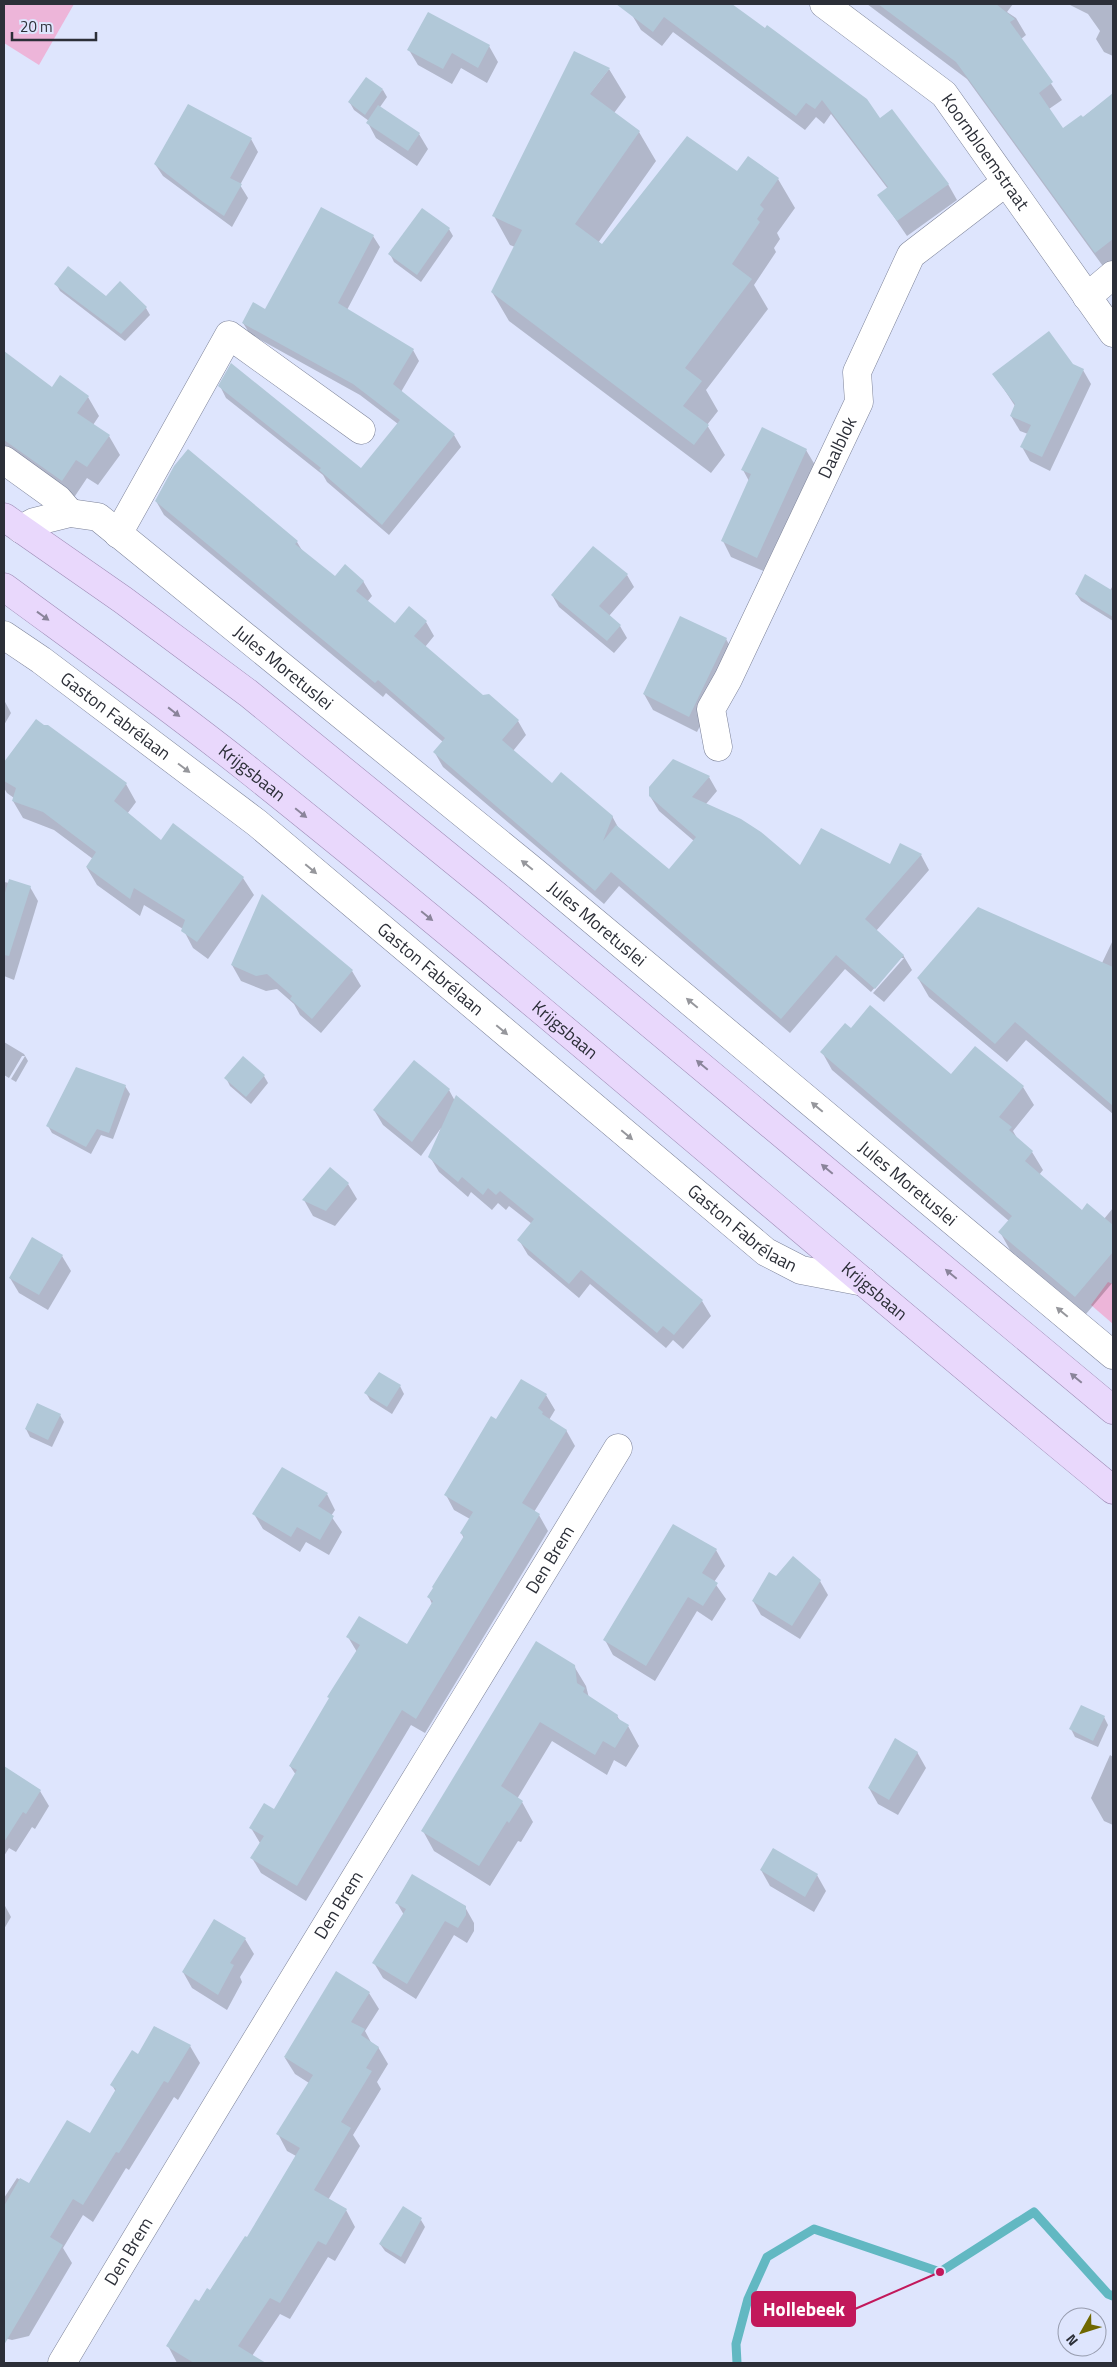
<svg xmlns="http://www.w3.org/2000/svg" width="1117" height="2367" viewBox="0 0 1117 2367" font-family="'Titillium Web',sans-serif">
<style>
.green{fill:#edb5d9}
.shadow{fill:#0003}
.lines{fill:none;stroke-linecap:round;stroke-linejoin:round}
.stream{stroke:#62b8c2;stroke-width:9}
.building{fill:#b1c8d8}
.minor-casing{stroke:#7d8399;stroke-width:29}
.major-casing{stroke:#9e8cb6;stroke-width:29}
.minor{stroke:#fff;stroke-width:28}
.major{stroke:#e9d8fc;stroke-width:28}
.oneway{fill:#8a849a}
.oneway2{fill:#96979c}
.labels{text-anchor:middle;stroke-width:4;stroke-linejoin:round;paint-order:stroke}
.street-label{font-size:18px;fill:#2c2f38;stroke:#dee5fd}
.leader{fill:none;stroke:#c2185b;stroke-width:2}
.callout-dot{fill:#c2185b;stroke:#dee5fd;stroke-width:2}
.callout{fill:#c2185b;stroke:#c2185b;stroke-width:2}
.callout-label{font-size:19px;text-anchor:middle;font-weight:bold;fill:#fff}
</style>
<rect width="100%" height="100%" fill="#dee5fd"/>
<g class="green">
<polygon points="4,4 74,4 39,65 4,43"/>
<polygon points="1108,1282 1113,1284 1113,1324 1091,1305"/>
</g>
<g class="shadow">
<polygon points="641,4 730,4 880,119 948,184 957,200 907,236 879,195 888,189 831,114 824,124 816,117 805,130 673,32 662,46 641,30 632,15"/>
<polygon points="867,4 1013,4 1007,12 1016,18 1026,35 1021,39 1062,100 1049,109 1062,130 1082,118 1113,94 1113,147 1107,151 1113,160 1113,263 1105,269 967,79"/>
<polygon points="1068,4 1113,4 1113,56 1104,52 1096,39 1100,31 1088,14"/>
<polygon points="489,46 498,62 487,83 461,68 452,84 418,65 409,50"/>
<polygon points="609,69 626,97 614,113 639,132 656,161 598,243 602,246 737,173 778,179 795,208 777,233 780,239 774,248 776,252 754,285 768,309 706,390 718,411 707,425 725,455 711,473 509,321 492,292 515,247 510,245 494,216"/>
<polygon points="383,90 387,97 380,107 419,134 428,149 417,166 376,138 368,123 369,121 354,110 350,103"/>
<polygon points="251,139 258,152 240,185 248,198 232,227 163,176 155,164"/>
<polygon points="449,229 453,236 421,282 394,262 390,254"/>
<polygon points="373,236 380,247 347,310 413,350 419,361 401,392 454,435 461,447 389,535 327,482 323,475 226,398 220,386 361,470 398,424 360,395 250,334 243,323 265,310"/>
<polygon points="56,284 146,308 150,315 125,341 60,291"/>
<polygon points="1072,365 1083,370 1091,384 1050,471 1030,461 1022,447 1028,434 1020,431 1011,416 1015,406 994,374"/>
<polygon points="4,367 52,389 88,397 99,416 93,425 109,436 120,455 98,485 87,478 73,499 4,452"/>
<polygon points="806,450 815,465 766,572 731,557 723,541 749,481 743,470"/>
<polygon points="156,501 297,542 303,552 335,578 363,581 372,596 367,602 395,625 426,622 434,636 425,647 483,697 518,721 526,735 513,751 552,785 612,816 619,829 669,871 694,841 659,811 650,796 709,777 717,791 706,804 801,867 890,866 901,845 921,855 929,870 876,931 903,955 912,970 884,1002 873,993 904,958 900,958 871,992 845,969 790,1033 619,886 604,904 443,767 435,753 443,742 386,693 383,697 164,515"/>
<polygon points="627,575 634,587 609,616 620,626 627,638 614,653 559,607 552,595"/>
<polygon points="1113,585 1113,621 1081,601 1076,594 1110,591"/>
<polygon points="726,639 735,655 697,732 653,710 644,694"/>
<polygon points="4,700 11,713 4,725"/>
<polygon points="36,721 126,784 136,802 127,814 161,842 243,878 254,895 208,959 193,948 183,929 144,905 140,916 97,885 87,868 93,859 54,830 23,818 13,801 14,798 7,793 4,788 4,766"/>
<polygon points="4,882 30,887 38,901 14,980 4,976"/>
<polygon points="1113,940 1113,1114 1026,1040 1007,1062 929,997 918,978 1102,963"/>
<polygon points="232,965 352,971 361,986 321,1033 300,1015 294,1004 277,989 266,991 241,981"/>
<polygon points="852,1030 951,1075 1023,1087 1034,1105 1013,1131 1017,1138 1032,1152 1043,1170 1039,1175 1082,1211 1104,1219 1113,1208 1113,1282 1086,1314 1010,1250 1000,1232 1009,1221 832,1070 822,1052"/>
<polygon points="4,1042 24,1054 28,1061 16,1082 11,1079 25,1056 22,1056 9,1078 4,1075"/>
<polygon points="264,1076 268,1083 251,1104 230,1086 226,1078"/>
<polygon points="125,1086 130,1094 113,1139 101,1135 91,1154 52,1133 48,1126"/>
<polygon points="449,1090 455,1101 702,1301 711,1316 683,1349 673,1340 666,1348 590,1284 579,1298 528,1255 519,1240 532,1224 509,1206 506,1210 498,1203 492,1210 471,1192 468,1197 439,1172 430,1157 441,1128 421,1156 383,1125 374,1110"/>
<polygon points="348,1184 357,1199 335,1226 313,1216 304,1200"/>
<polygon points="62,1256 71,1271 48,1310 19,1293 10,1278"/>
<polygon points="400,1386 404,1394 392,1414 370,1400 366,1393"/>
<polygon points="546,1395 555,1410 549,1420 566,1430 575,1446 534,1512 539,1515 548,1531 425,1733 411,1725 306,1901 261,1873 252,1858 260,1843 251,1828 274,1811 296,1775 290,1766 357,1652 348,1637 407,1646 432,1604 429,1597 464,1538 461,1533 470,1519 454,1510 446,1495 496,1420"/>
<polygon points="60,1415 64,1422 52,1447 30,1437 26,1429"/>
<polygon points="327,1494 335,1510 331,1516 342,1532 329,1555 306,1542 300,1552 263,1529 254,1514"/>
<polygon points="716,1550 725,1566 714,1582 726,1599 712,1621 697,1611 655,1681 613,1655 605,1640"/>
<polygon points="776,1578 820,1581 828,1595 800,1639 761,1615 753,1601"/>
<polygon points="574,1666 586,1686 589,1698 617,1716 621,1722 628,1726 639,1746 626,1767 614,1760 607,1775 552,1741 517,1799 522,1802 533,1822 521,1842 518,1841 490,1886 434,1851 423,1831"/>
<polygon points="1104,1717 1108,1725 1098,1747 1075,1737 1071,1729"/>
<polygon points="917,1752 926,1768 898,1815 878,1804 869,1788"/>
<polygon points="1110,1755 1113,1757 1113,1825 1104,1821 1091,1798"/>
<polygon points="4,1767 40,1791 49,1806 35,1829 32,1827 16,1852 9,1848 4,1856"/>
<polygon points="773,1849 817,1875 826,1891 814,1912 770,1886 761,1870"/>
<polygon points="397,1903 465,1907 474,1923 474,1931 467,1943 454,1935 416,1999 383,1978 374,1963 404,1915"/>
<polygon points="4,1904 11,1917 4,1929"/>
<polygon points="245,1939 254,1954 240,1977 242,1982 227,2010 192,1988 183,1972"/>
<polygon points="369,1993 379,2009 365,2031 372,2044 378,2047 388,2064 377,2082 381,2089 353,2135 360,2146 328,2200 346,2210 355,2227 335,2261 328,2257 290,2319 280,2314 252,2356 257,2363 177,2363 168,2346 199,2302 211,2291 247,2239 296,2156 287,2151 278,2134 309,2083 295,2074 285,2058"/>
<polygon points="155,2027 190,2046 200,2063 178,2100 174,2097 129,2170 126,2168 93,2222 83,2215 63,2248 72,2263 29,2336 12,2340 4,2338 4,2241 16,2221 12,2219 4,2205 4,2198 17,2178 29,2185 90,2134 116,2092 112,2085 138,2056"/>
<polygon points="421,2220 425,2227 405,2264 385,2251 380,2244"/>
</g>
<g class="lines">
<polyline class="stream" points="737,2363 736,2344 748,2299 767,2257 814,2229 940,2272 1034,2212 1108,2294 1113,2296"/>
</g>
<g class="building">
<polygon points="616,4 732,4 765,28 767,25 867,99 880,118 892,109 949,184 897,221 877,195 888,187 822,100 815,109 806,103 796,116 664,17 653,32"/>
<polygon points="878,4 996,4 1015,19 1010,22 1053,82 1039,93 1063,128 1081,115 1083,117 1113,93 1113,239 1095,253 956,62"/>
<polygon points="428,12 490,45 478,68 452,53 443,69 407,50"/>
<polygon points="574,51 610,68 590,94 640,131 575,224 602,244 687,136 737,171 748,156 779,178 760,205 764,209 757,219 760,222 732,264 752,279 685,368 702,381 683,406 709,425 694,445 491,292 522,230 492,216"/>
<polygon points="366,77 383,89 365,115 348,102"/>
<polygon points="188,104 252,138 230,178 242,184 224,216 203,202 154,164"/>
<polygon points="378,105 420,133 408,151 366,123"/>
<polygon points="321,207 374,235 338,303 414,349 393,384 455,434 382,525 319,470 321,468 218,386 231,363 361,468 400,420 353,384 242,323 253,302 265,309"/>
<polygon points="422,208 450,228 417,275 388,254"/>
<polygon points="68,266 106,296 120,281 147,307 121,334 54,284"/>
<polygon points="1049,331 1073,364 1084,369 1042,457 1020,447 1031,425 1010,416 1015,404 992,374"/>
<polygon points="4,351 52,387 60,375 89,396 77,413 110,435 87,467 76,460 62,481 4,440"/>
<polygon points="762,427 807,449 757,558 721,541 751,474 741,470"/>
<polygon points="188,449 298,541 295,544 335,576 345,564 364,581 356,591 395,623 409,606 427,621 414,636 483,695 489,694 519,720 502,740 552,783 561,772 613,816 603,841 616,825 669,869 696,837 649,796 649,787 673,759 710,776 692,797 741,819 761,832 800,865 821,828 890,864 900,843 922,854 865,919 904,955 875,989 836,955 781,1019 611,872 595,891 433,752 445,738 378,680 375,683 155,501 174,466"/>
<polygon points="593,546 628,574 599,606 621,625 607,641 551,595"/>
<polygon points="1085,574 1113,591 1113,617 1075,594"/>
<polygon points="680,616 727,638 689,717 643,694"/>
<polygon points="36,719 44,725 48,725 127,783 114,801 161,840 173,823 244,877 197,942 181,931 185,920 134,888 130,899 86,867 96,852 43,812 12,801 16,788 4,781 4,762"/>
<polygon points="9,879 31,886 9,956 4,955 4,896"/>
<polygon points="262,894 353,970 312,1019 290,999 292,996 267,974 256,976 231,965"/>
<polygon points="978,907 1113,967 1113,1106 1015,1022 995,1044 917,978"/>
<polygon points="870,1005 951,1074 975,1046 1024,1086 999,1117 1012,1127 1009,1130 1033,1151 1025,1161 1082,1210 1087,1203 1113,1225 1113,1252 1075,1297 998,1232 1012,1216 820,1052 845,1023 851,1028"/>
<polygon points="243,1056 265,1075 246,1097 224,1078"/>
<polygon points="414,1060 450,1089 412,1142 373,1110"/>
<polygon points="76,1067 126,1085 109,1133 97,1129 86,1147 46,1126"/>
<polygon points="456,1095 703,1300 674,1335 663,1326 657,1333 581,1270 569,1284 517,1240 534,1219 500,1191 496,1195 488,1188 483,1195 462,1177 458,1182 428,1157"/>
<polygon points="330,1167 349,1183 326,1211 302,1200"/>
<polygon points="32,1237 63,1255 39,1295 9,1278"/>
<polygon points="379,1372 401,1385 387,1407 364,1393"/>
<polygon points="521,1379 547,1394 538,1408 543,1412 542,1414 567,1430 522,1503 540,1514 416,1719 402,1710 297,1886 250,1858 264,1836 249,1828 264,1803 274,1809 297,1770 289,1766 329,1698 327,1697 360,1645 346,1637 359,1616 407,1644 433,1601 427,1597 433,1588 432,1587 464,1536 460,1533 473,1512 444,1495 491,1416 496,1419"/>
<polygon points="37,1403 61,1414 48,1440 25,1429"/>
<polygon points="282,1467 328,1493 318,1506 334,1516 320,1540 297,1527 291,1537 252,1514"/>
<polygon points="673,1524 717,1549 702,1573 718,1583 703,1606 688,1597 646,1666 603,1640"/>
<polygon points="793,1556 821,1580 792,1626 752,1601 769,1572 776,1576"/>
<polygon points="536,1641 575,1665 577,1683 585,1688 583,1692 618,1715 617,1718 629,1725 615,1748 603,1741 595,1755 540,1722 501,1786 523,1801 509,1823 507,1821 479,1866 421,1831"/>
<polygon points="1081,1705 1105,1716 1093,1741 1069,1729"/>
<polygon points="895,1738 918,1752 889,1800 868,1788"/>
<polygon points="4,1766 41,1790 26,1814 23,1812 4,1842"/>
<polygon points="773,1848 818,1874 805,1897 760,1870"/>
<polygon points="412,1874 466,1906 466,1915 458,1928 445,1921 407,1984 372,1963 406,1909 395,1903"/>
<polygon points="214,1919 246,1938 230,1963 234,1965 218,1995 182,1972"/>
<polygon points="336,1971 370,1992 351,2022 365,2029 361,2035 379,2047 366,2068 372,2071 341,2122 351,2128 314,2190 347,2209 326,2245 318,2241 280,2303 270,2298 238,2346 266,2363 194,2363 166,2346 195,2299 199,2301 207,2288 210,2290 245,2236 247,2237 300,2148 276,2134 313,2075 284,2057"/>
<polygon points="154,2026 191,2045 168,2083 164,2081 119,2153 116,2152 83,2205 73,2199 50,2237 63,2245 4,2345 4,2206 20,2178 29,2183 67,2120 90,2133 116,2089 110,2085 132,2050 138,2054"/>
<polygon points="403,2206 422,2218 401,2257 379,2244"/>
</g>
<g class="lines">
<g class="minor-casing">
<g id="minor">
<path id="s1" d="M824,4L944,94L1113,333"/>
<polyline points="1087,297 1113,275"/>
<polyline points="4,460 58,499 70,513"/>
<path id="s2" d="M21,529L34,522L70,513L98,517L536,873L1113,1355"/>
<polyline points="118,534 229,335 361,430"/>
<path id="s3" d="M4,635L41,660L257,823L766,1252L801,1270L864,1282"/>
<path id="s4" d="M718,747L711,709L728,679L859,402L857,372L911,255L1006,182"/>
<path id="s5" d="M62,2363C244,2056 433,1753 618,1448"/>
</g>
</g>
<g class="major-casing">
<g id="major">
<polyline points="4,517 123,600 248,693 491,891 1113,1410"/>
<path id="s6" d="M4,587C87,648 171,708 251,772C543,1005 824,1253 1113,1490"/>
</g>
</g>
<use href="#minor" class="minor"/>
<use href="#major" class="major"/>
</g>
<defs><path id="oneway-solid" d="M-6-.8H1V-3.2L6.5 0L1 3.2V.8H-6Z" transform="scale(1.25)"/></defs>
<g class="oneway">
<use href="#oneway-solid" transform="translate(43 616) rotate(36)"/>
<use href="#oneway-solid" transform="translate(174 712) rotate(38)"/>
<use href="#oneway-solid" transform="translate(301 813) rotate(39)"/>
<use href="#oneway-solid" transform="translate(427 916) rotate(39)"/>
<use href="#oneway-solid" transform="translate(702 1065) rotate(-140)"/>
<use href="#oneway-solid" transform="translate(827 1169) rotate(-140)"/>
<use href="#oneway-solid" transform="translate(951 1274) rotate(-140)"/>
<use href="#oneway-solid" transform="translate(1076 1378) rotate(-140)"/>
</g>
<g class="oneway2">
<use href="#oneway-solid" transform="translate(184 768) rotate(37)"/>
<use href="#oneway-solid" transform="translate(527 865) rotate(-141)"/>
<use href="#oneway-solid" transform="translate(311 869) rotate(40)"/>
<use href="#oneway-solid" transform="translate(692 1003) rotate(-140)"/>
<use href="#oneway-solid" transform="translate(502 1030) rotate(40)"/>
<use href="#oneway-solid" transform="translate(817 1107) rotate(-140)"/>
<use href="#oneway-solid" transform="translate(627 1135) rotate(40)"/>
<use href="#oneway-solid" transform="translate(1062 1312) rotate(-140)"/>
</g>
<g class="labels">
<g class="street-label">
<text dy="6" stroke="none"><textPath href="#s1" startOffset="221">Koornbloemstraat</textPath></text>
<text dy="6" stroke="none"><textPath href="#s4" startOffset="329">Daalblok</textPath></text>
<text dy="6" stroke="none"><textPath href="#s2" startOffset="319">Jules Moretuslei</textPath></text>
<text dy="6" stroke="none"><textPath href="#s3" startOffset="138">Gaston Fabrélaan</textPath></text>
<text dy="6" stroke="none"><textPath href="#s6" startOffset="310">Krijgsbaan</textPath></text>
<text dy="6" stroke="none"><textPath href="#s2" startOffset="724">Jules Moretuslei</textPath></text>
<text dy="6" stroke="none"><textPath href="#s3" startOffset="542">Gaston Fabrélaan</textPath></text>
<text dy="6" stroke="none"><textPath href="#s6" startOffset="715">Krijgsbaan</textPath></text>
<text dy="6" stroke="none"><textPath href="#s2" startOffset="1129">Jules Moretuslei</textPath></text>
<text dy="6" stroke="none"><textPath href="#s3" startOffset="948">Gaston Fabrélaan</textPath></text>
<text dy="6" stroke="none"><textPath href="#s6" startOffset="1120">Krijgsbaan</textPath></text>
<text dy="6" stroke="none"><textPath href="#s5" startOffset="940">Den Brem</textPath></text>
<text dy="6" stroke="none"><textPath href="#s5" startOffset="535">Den Brem</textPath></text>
<text dy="6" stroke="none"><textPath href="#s5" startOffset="130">Den Brem</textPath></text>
</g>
</g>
<path class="leader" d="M940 2272L855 2309"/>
<circle class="callout-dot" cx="940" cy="2272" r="5"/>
<rect class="callout" x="752" y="2292" width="103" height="34" rx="5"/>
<g class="callout-label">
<text x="804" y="2316">Hollebeek</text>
</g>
<rect width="1117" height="2367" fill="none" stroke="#2c2f38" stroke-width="10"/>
<g transform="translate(1082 2332) rotate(231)"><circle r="24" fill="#dee5fd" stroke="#979cae"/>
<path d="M0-4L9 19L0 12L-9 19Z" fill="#706800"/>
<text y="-8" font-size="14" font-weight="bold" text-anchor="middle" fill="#2c2f38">N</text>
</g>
<path d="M12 32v8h84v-8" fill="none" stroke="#2c2f38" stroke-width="2.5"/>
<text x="20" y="32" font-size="15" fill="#2c2f38" stroke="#dee5fd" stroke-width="4" paint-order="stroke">20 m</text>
</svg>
